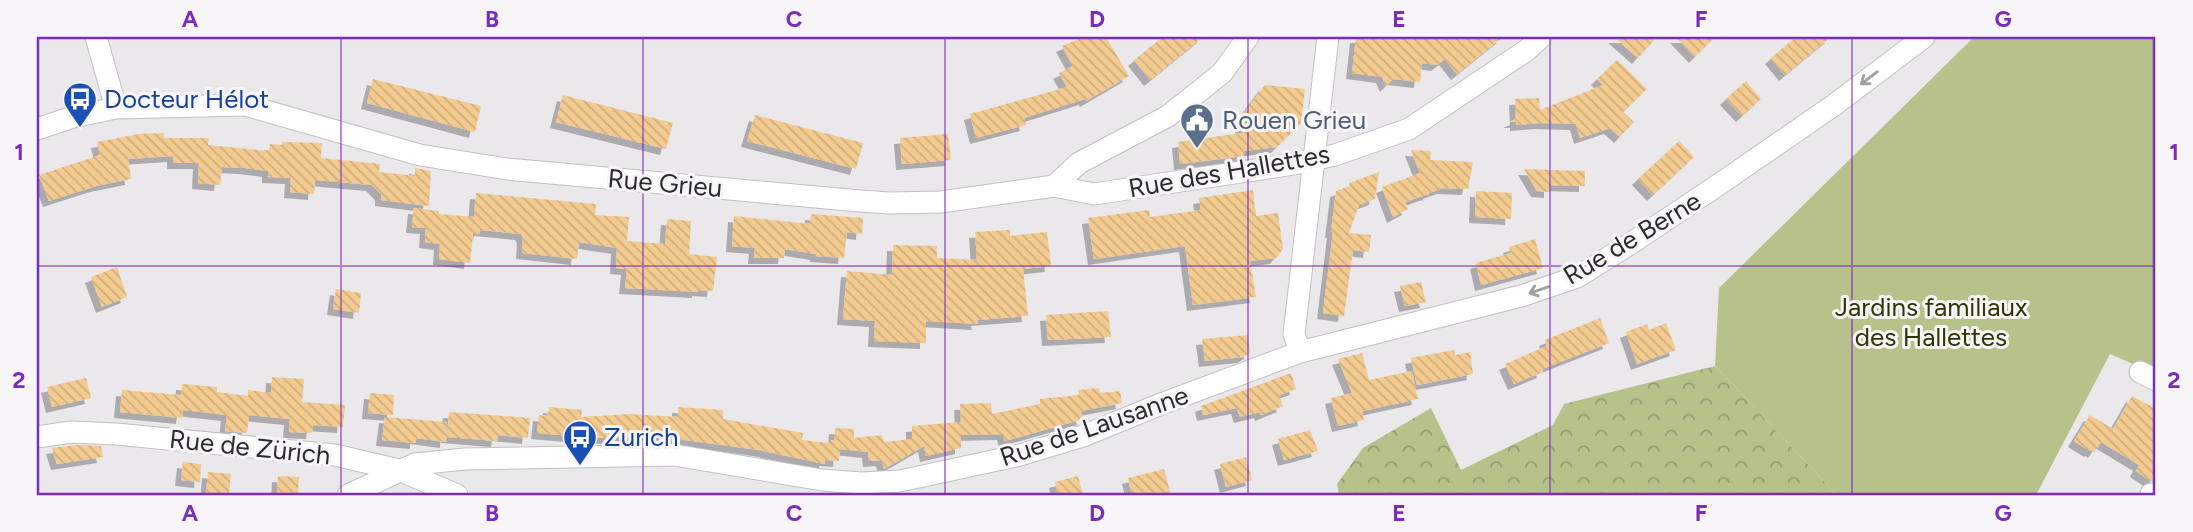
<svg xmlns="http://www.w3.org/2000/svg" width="2193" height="532" viewBox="0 0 2193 532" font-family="Figtree,sans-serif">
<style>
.forest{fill:url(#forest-crowns)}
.green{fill:#b7c28b}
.building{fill:url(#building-back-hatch);filter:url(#shadow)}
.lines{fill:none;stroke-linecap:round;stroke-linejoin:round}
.minor-casing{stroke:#c2c0c2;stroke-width:23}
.minor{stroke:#fff;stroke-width:21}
.oneway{stroke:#a0a0a0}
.grid{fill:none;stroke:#7b2cbf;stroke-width:2;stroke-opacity:0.55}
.labels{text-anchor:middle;stroke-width:6;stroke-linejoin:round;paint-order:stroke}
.transit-label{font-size:26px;fill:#164399;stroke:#f7f5f8;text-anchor:start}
.service-label{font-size:26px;fill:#4e5e75;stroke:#f7f5f8;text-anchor:start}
.street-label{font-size:26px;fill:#2d2c2d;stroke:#f7f5f8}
.park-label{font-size:26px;fill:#303703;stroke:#f7f5f8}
.neatline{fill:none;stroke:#7b2cbf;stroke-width:2.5}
.grid-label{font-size:23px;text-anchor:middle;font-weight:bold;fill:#7b2cbf}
</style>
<defs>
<pattern id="forest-crowns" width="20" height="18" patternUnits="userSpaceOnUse" patternTransform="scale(1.75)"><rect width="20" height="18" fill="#b7c28b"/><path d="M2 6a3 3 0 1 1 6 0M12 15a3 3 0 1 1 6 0" fill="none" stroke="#959e72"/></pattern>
<pattern id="building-back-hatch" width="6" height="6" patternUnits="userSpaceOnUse" patternTransform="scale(1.75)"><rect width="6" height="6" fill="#f3cb90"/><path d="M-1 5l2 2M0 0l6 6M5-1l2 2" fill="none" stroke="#d1ae7c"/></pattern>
<filter id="shadow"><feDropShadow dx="-6" dy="6" stdDeviation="0" flood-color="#0004"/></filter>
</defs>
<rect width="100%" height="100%" fill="#eae8eb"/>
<polygon class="forest" points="1715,366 1837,495 1339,495 1337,484 1363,448 1431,408 1461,470 1553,425 1564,404"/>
<polygon class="green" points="1974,37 2156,37 2156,374 2110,354 2036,495 1837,495 1715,366 1719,288"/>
<g class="building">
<polygon points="1084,37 1106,37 1129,76 1086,101 1085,99 1024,118 1026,125 976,138 970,114 1067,87 1059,73 1073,66 1062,46"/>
<polygon points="1163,37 1203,37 1150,80 1134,60"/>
<polygon points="1356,37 1503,37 1457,74 1445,59 1437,65 1422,63 1420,82 1393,79 1386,86 1382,77 1352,73"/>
<polygon points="1614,37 1657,37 1638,58"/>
<polygon points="1676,37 1715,37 1695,57"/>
<polygon points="1796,37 1831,37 1785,75 1771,58"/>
<polygon points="1617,60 1647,89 1623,112 1634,122 1620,137 1610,128 1580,138 1576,124 1541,123 1516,125 1516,122 1509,122 1516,119 1515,99 1539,98 1540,110 1603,85 1597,79"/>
<polygon points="373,79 481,106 475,132 367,103"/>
<polygon points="1746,81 1761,99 1742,116 1726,99"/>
<polygon points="1265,85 1305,89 1301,123 1277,147 1243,151 1244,156 1180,164 1178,142 1242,133 1240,118"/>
<polygon points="563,95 673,123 666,149 556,122"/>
<polygon points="755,115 863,143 856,169 747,141"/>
<polygon points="164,133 164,138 209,138 208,145 269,151 270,144 282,145 282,142 322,143 321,158 380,164 379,172 415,176 415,168 431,171 429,206 381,200 381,194 372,185 315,180 314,194 290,192 291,178 268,177 268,171 245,168 222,167 220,185 198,183 199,163 173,163 173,156 128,159 131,179 96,186 49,201 39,175 100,155 97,142 138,134"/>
<polygon points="948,134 951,160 902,164 900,138"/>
<polygon points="1679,141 1694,157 1653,195 1638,179"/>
<polygon points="1411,150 1431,151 1430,160 1473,162 1468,189 1443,188 1429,193 1429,196 1428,194 1405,202 1408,209 1393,217 1382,187 1420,173"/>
<polygon points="1524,169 1585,171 1585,186 1550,185 1550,192 1537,191"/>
<polygon points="1379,172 1375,199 1359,205 1349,233 1371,235 1369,252 1353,250 1344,316 1323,313 1333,232 1331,232 1336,191 1350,186 1349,183"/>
<polygon points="1253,190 1256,216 1278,213 1283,249 1276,258 1250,261 1256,297 1193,305 1185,246 1094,259 1088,218 1149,210 1150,217 1201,210 1199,198"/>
<polygon points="1476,191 1512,193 1511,219 1475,217"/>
<polygon points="476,193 596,204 595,215 629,217 627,241 665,244 667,219 691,221 689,254 717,257 713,291 698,290 698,292 625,288 627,269 616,268 617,248 579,242 577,259 522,253 523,237 521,234 480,230 479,234 473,234 470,263 439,259 440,244 425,242 426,228 412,227 414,208 439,211 439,214 474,217"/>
<polygon points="811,214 863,218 862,234 847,232 844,258 816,256 816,254 785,249 784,258 754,258 755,248 732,246 734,216 810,224"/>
<polygon points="1010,230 1010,236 1047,232 1051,266 1023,269 1028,316 977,320 978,324 926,321 926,343 874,341 875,321 843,319 847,271 892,275 893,245 937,246 937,258 977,260 975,232"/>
<polygon points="1535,239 1543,268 1481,285 1476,263 1511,253 1509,247"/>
<polygon points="117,267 127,297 102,307 91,277"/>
<polygon points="1421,282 1426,302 1405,306 1400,286"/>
<polygon points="336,289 361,293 359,313 333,309"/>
<polygon points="1108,311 1111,337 1048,340 1046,315"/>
<polygon points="1600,318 1609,343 1542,369 1543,372 1514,384 1505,364 1547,346 1545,340"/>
<polygon points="1666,323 1676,350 1637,364 1626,332 1647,324 1649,330"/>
<polygon points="1248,335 1250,353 1243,357 1205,361 1202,339"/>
<polygon points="1454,350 1455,355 1470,352 1473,374 1417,385 1411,358"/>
<polygon points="1362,353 1369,380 1412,371 1418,399 1362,411 1364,420 1338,426 1331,398 1352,393 1338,359"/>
<polygon points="1291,373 1296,389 1279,395 1283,406 1261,415 1260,412 1240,417 1237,408 1203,415 1201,406"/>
<polygon points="272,377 304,379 302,402 345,405 343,427 313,425 312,433 289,432 290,419 249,415 247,433 225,431 227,415 183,410 182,418 120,412 122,390 181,395 182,384 217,387 217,392 248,396 248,390 271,393"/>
<polygon points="86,378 91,398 52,407 47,387"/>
<polygon points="1099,388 1100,393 1120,391 1122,403 1081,411 1083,419 1005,441 1003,434 961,435 961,448 926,456 924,446 884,469 882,460 869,461 868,452 840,449 839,461 825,460 825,464 759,450 640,434 639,437 593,438 537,433 539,415 548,416 549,407 582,410 581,417 630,414 678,417 678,407 723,410 723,419 803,433 802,440 830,443 830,440 834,440 835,428 854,429 854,438 882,435 884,442 912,439 912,426 961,422 960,404 991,403 992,414 1040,404 1040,399 1079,395 1078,390"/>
<polygon points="370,393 394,395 393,415 368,413"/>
<polygon points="2132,396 2156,409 2156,482 2151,481 2136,471 2139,465 2101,442 2094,452 2091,450 2090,451 2074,441 2090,415 2113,429"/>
<polygon points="449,412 530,418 528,438 498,435 497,441 447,437"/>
<polygon points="385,417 447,422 446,442 416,438 416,443 382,440"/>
<polygon points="1310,430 1318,451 1284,460 1278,439"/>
<polygon points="77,445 101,446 103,457 57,464 52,448"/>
<polygon points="1246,457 1252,480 1226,487 1220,464"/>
<polygon points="183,462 201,464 200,482 181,480"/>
<polygon points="1164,469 1171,495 1132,495 1128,478"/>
<polygon points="208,472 231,474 229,495 206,495"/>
<polygon points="278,476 299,477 298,495 277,495"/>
<polygon points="1078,476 1083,495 1058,495 1055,482"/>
</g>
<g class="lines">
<g class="minor-casing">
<g id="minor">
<polyline points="96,37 116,108"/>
<polyline points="37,129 73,117 116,108 245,105 420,155 507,169 860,201 889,203 941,202 1054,186 1079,163 1168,116 1222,73 1248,37"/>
<polyline points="1054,186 1094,194 1294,164 1335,155 1409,129 1527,50 1541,37"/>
<polyline points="1300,352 1294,334 1328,37"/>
<polyline points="2140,372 2156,380"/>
<polyline points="37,437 71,432 116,434 335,455 399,470 457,495"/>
<polyline points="2151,494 2153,495"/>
<polyline points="348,495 415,464 465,459 674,455 822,480 861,483 900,481 1020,455 1083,436 1161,404 1300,352 1521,296 1577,277 1630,244 1724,181 1834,105 1924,37"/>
</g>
</g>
<use href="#minor" class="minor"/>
</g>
<defs><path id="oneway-shaft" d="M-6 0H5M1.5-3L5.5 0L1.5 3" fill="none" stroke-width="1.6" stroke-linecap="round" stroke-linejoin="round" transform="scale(1.75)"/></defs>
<g class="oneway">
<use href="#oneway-shaft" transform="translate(1869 78) rotate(143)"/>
<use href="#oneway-shaft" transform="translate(1539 290) rotate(161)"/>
</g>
<path class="grid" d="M341,37V495M643,37V495M945,37V495M1248,37V495M1550,37V495M1852,37V495M37,266H2156"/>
<defs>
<g id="bus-pin" transform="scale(1.75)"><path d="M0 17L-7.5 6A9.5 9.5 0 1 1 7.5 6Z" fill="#1a4fb4" stroke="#f7f5f8"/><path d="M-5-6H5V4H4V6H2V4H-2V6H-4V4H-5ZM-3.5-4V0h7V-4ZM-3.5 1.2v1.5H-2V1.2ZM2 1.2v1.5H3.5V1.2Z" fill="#fff"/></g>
<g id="civic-pin" transform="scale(1.75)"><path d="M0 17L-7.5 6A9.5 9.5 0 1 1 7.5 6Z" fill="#5c6f8a" stroke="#f7f5f8"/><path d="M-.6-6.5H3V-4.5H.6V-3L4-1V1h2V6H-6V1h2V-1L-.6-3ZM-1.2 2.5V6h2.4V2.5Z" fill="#fff"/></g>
</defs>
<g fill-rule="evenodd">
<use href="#bus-pin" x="80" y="99"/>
<use href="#civic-pin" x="1197" y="120"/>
<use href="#bus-pin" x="580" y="437"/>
</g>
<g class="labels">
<g class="transit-label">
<text x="104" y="108">Docteur Hélot</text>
<text x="604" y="446">Zurich</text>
</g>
<g class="service-label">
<text x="1222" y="129">Rouen Grieu</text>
</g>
<g class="street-label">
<text transform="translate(1229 171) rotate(-10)" y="9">Rue des Hallettes</text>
<text transform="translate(665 183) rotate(5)" y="9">Rue Grieu</text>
<text transform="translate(1632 238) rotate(-31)" y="9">Rue de Berne</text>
<text transform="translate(1094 426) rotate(-19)" y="9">Rue de Lausanne</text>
<text transform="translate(250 447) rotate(6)" y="9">Rue de Zürich</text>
</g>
<g class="park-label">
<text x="1931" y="316">Jardins familiaux<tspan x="1931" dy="30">des Hallettes</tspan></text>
</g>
</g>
<rect width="2193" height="532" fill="none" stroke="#f7f5f8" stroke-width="77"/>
<rect x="38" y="38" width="2116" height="456" class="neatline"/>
<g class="grid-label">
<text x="190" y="27">A</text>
<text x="492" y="27">B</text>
<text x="794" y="27">C</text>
<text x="1097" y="27">D</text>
<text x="1399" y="27">E</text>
<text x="1701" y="27">F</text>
<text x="2003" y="27">G</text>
<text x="19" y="160">1</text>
<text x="2174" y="160">1</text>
<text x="19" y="388">2</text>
<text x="2174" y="388">2</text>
<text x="190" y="521">A</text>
<text x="492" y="521">B</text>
<text x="794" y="521">C</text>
<text x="1097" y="521">D</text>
<text x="1399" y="521">E</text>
<text x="1701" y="521">F</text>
<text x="2003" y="521">G</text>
</g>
</svg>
